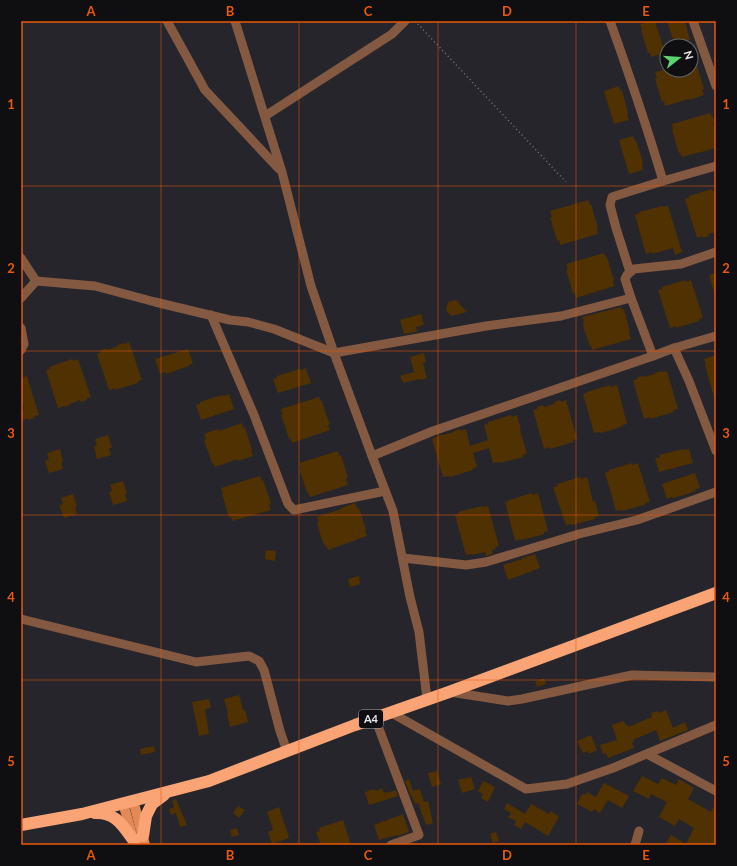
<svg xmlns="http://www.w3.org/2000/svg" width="737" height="866" viewBox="0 0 737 866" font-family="Lato,sans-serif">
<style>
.building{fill:#4f3102}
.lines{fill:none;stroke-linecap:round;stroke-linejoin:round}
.path{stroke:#78777c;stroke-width:1.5;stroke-dasharray:1 3;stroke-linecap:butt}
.minor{stroke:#845941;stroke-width:9}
.major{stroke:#e28957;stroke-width:10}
.highway{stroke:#faa475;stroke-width:12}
.grid{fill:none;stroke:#e8590c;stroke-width:1;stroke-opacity:0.55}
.labels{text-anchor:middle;stroke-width:3.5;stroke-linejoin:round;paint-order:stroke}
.shield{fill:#0f0e11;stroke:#a6a6aa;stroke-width:1}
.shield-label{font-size:11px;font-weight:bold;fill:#e7e7eb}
.neatline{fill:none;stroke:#e8590c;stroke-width:1.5}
.grid-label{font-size:13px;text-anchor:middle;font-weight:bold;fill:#e8590c}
</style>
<rect width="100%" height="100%" fill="#26252b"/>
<g class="building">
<polygon points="649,21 655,21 665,53 651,57 650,53 648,53 641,30 642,30 640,24"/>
<polygon points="667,21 685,21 690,40 689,40 690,46 675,46"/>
<polygon points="697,66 704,89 702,90 704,95 690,100 689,99 665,106 664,101 662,102 655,79 657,78 655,72 667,69 667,70 691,70 691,68"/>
<polygon points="619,86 620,91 622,90 628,114 627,114 629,120 614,124 604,91"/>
<polygon points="710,113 712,117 713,117 715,123 713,124 716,132 716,148 682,157 680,153 679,153 677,147 672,130 673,130 672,124"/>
<polygon points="633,136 635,141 636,140 638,146 643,163 642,164 643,170 629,174 619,140"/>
<polygon points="712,189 713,191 716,190 716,232 708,234 709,236 703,238 702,236 697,238 685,199 689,198 689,196"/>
<polygon points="588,200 590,205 591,204 598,228 597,228 598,234 560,245 559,240 557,241 555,234 550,217 552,217 550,211"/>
<polygon points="662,206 663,207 668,206 682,252 675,255 673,248 652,254 652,252 646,254 635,215 639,214 639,212"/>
<polygon points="604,253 606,257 607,257 614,280 613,281 614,286 576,298 575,293 573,294 571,287 566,270 568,270 566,264"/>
<polygon points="716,273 716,292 714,292 709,275"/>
<polygon points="685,280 685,282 691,280 703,318 699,319 699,321 676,328 676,326 670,328 658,290 662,289 662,287"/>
<polygon points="456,300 467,312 451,316 446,310 448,302"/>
<polygon points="621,307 622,310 624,309 630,333 629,333 631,339 592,350 591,346 590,346 584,329 583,323 584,322 582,317"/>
<polygon points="421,314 424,325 416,327 417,332 404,334 400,320"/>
<polygon points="129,342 142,380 138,381 138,383 115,390 115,388 109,390 97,354 101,352 100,351 107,348 107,350 118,346 118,345 123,343 124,344"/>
<polygon points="188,349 193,363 189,365 189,366 183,368 166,374 166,372 160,374 155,359"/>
<polygon points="424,353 426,362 423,363 427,378 420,380 420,379 403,383 400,376 414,372 410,357"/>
<polygon points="716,355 716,397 714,397 705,365 706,364 704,359"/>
<polygon points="72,359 73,361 78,359 91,397 87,398 87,400 81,402 80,400 70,404 70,405 64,407 64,406 58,408 46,370 50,369 49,367"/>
<polygon points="306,368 311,383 278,393 273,379 277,378 277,376 283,374 300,369 301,370"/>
<polygon points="661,371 661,372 667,371 678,409 673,410 674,412 650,419 650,417 644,419 633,380 638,379 637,377 644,376 644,377 655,374 655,373"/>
<polygon points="27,376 39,415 34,416 35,418 28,420 28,418 21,421 21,410 24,409 21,397 21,378"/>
<polygon points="610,385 611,387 617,385 627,424 623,425 623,426 612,430 600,433 599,432 594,433 583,394 587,393 587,392"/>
<polygon points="229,394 234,409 201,420 196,405 200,404 200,402 212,398 223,395 223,396"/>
<polygon points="319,397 321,401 322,401 326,414 330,424 328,425 330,430 292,443 290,438 289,439 285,426 281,415 283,415 281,409"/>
<polygon points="560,400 561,402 566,400 577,439 573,440 573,442 567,444 550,449 550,447 544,449 533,410 537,409 537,407 543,405 544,407 555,404 554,402"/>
<polygon points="511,415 512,417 517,415 521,430 520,430 527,454 522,455 523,457 500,463 499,462 493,463 489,448 473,453 477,467 472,469 473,470 450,477 449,476 443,477 432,439 443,434 443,435 454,432 454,431 460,429 460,431 466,429 470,446 488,440 484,425 488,424 488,422"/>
<polygon points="242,423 243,428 245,427 252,450 251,451 253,456 238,461 238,459 215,467 213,463 212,463 204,440 206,439 204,434 218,429 219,431"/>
<polygon points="108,435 112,448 109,448 111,455 97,459 94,446 97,446 95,439"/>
<polygon points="60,449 63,462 61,462 63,469 49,473 45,461 49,460 47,453"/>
<polygon points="683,449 683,450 689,449 693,463 659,472 655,458 660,457 659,455"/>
<polygon points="338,451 339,456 341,455 348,478 346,479 348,485 310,497 308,492 307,493 303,480 299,469 301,469 299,463"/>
<polygon points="632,463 632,465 638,463 650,502 645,503 646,504 634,508 622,511 622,510 616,511 605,473 609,472 609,470"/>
<polygon points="695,473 700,488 695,489 696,491 681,496 673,498 672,497 667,499 662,484"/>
<polygon points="260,476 262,481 263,480 271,503 269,504 271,510 232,521 231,517 229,517 225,504 222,494 223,494 221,488"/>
<polygon points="580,477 581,479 587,477 593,502 595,501 599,516 595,517 595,519 572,525 571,524 566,525 553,487 558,486 557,484"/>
<polygon points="123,481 127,493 125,494 127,501 113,505 109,492 112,491 110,485"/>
<polygon points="532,493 533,495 538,493 548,531 544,532 544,534 538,536 521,540 521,539 515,541 505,502 509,501 509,500"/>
<polygon points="73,494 77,506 75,507 77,514 64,518 59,505 63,504 61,498"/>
<polygon points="355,503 357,508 358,507 361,514 366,530 365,531 367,536 328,550 326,546 325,546 322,540 317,523 319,522 317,517 341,509 341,508"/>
<polygon points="482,506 482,507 488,506 499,546 495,547 496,549 492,550 493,554 486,556 485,552 472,555 472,554 466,555 455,515 459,514 458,512"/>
<polygon points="266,550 276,551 275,561 265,559"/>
<polygon points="535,554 540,568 508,580 503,565 522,559 522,558"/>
<polygon points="359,576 360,584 350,587 348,579"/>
<polygon points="544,678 546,684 537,687 535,682"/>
<polygon points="239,695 243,710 245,710 248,722 230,727 227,714 228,714 224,699"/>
<polygon points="209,699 211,708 205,709 209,734 199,736 192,702"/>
<polygon points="666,710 673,728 685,722 688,730 660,741 656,730 633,740 634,742 632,743 634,748 608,758 606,753 603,754 600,745 617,740 612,725 624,721 626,726 628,725 628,727 652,717 651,713 658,711 659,713"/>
<polygon points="591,735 597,750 589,754 588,751 583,753 577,741"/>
<polygon points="154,746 155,752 141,755 140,749"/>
<polygon points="437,771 441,784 432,787 428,773"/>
<polygon points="642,776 658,784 662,778 676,785 679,779 694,788 688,799 711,812 716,803 716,845 665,845 671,835 686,844 694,828 679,819 675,826 659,817 667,802 651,794 649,799 633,791"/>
<polygon points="471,777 475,789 462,793 458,780"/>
<polygon points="409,779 413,791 420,789 424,802 428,801 433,823 426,825 418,803 415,804 412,796 411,796 405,781"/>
<polygon points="483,781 495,787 488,802 481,798 483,794 478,791"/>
<polygon points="604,783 629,796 622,808 608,800 600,813 594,809 592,812 577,804 582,794 585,795 587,792 596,797"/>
<polygon points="382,788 384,793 385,792 386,793 396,790 398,796 369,805 365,792 373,789 374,790 376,790 376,791"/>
<polygon points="176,799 187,825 180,827 176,813 171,815 169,809 174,807 172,801"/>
<polygon points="507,803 525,814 531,804 549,814 551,811 559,817 548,836 525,822 521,829 514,825 516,821 508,817 511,813 504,809"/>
<polygon points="238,806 245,810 239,818 233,813"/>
<polygon points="279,807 289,838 272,844 268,832 273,830 267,812"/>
<polygon points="403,814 409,832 398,836 398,835 379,840 374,825"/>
<polygon points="343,820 351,845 321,845 316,832 320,831 319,828"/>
<polygon points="237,828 239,835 232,837 230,830"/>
<polygon points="496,832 499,841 493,843 490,834"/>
</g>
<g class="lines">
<polyline class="path" points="415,21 566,182"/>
<g class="minor">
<polyline points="167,21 205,90 279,169"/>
<polyline points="235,21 282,172 311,286 334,353 372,456 393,511 410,597 419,632 427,699"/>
<path d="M610,21C629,74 647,127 663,181L716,166"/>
<polyline points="693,21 716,86"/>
<polyline points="265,116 392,34 405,21"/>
<polyline points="21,258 36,281"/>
<polyline points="630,272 616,228 610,205 612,197 663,181"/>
<polyline points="21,298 36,281 95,286 155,302 230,320 248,322 274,329 334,353 486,326 561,316 631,298"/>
<polyline points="211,315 254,415 288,504 294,510 385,491"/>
<polyline points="21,328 24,344 21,350"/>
<polyline points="674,348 689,381 716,451"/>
<polyline points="653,356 631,298 625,279 627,275 634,269 681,264 716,252"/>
<polyline points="372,456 433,431 653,356 674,348 716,336"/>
<polyline points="403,558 466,565 486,562 579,534 637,520 716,492"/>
<polyline points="21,619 196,662 249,656 259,661 264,670 280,731 287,751"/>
<polyline points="450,692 508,701 522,699 632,675 716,677"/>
<polyline points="390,712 526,789 567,784 613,768 716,725"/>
<polyline points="375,718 419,835 391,845"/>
<polyline points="647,754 716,791"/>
<polyline points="635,845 639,831"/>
</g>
<g class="major">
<polyline points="133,800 145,845"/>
<polyline points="123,803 133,838"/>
</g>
<g class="highway">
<path d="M95,813C116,812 123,826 134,841"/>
<polyline points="21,825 82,814 209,781 355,725 449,692 716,593"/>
<polyline points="143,836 146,816 152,804 164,795"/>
</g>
</g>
<path class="grid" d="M161,21V845M299,21V845M438,21V845M576,21V845M21,186H716M21,351H716M21,515H716M21,680H716"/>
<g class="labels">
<rect class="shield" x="359" y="710" width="24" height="18" rx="3"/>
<g class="shield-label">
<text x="371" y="723">A4</text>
</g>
</g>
<rect width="737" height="866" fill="none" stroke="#0f0e11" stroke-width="44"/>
<g transform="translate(679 58) rotate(73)"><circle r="19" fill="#0f0e11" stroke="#656568"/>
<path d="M0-3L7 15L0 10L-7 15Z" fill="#59d56f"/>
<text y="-6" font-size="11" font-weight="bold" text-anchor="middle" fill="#e7e7eb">N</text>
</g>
<rect x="22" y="22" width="693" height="822" class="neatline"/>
<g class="grid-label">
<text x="91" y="16">A</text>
<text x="230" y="16">B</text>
<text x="368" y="16">C</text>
<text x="507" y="16">D</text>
<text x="646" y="16">E</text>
<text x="11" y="109">1</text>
<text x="726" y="109">1</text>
<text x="11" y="273">2</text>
<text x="726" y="273">2</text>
<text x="11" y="438">3</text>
<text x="726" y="438">3</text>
<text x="11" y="602">4</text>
<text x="726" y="602">4</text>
<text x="11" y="766">5</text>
<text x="726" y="766">5</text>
<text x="91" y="860">A</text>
<text x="230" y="860">B</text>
<text x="368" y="860">C</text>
<text x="507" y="860">D</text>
<text x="646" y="860">E</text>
</g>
</svg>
